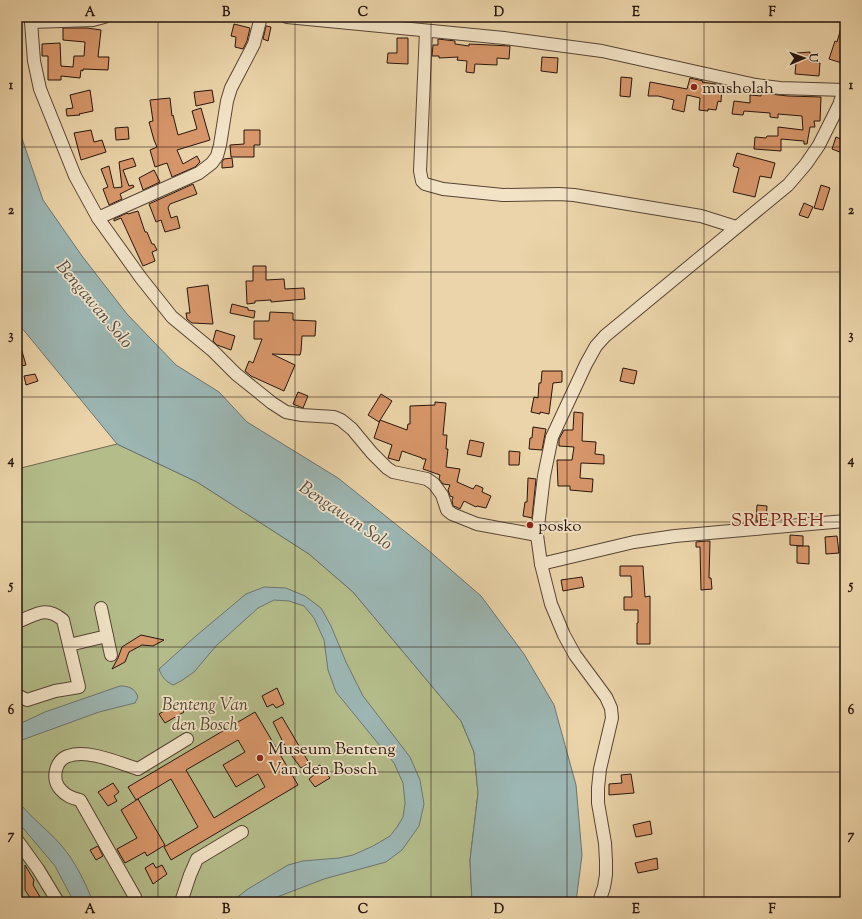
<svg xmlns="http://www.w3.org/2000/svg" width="862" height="919" viewBox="0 0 862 919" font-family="'Sorts Mill Goudy',serif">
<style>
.green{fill:#b4bd8a;stroke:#6d684c}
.water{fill:#9cb6b3;stroke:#6d7571}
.building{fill:#d8976a;stroke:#26140d;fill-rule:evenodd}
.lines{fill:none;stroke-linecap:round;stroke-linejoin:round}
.minor-casing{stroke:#574434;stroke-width:14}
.minor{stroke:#f2e3c7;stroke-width:12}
.grid{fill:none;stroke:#26140d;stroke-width:1;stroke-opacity:0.55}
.poi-dot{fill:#8f2418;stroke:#f2e3c7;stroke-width:1.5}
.labels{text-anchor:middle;stroke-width:3.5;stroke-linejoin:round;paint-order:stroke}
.poi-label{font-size:17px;fill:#26140d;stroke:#f2e3c7;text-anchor:start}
.park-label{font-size:17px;font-style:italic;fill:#514732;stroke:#f2e3c7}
.water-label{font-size:18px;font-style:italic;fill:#4f4d47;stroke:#f2e3c7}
.quarter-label{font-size:19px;letter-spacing:1px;fill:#7a1f14;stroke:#f2e3c7}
.neatline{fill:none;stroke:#26140d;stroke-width:1.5}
.grid-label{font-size:13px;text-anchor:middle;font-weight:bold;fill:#26140d}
</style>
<rect width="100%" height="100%" fill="#ebd4a9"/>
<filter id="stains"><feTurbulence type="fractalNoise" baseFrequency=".005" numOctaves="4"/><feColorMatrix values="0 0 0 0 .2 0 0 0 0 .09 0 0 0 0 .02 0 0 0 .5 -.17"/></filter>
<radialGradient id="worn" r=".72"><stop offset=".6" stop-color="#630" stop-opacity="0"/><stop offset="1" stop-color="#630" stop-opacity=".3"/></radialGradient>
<polygon class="green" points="117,444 197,482 309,554 353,592 461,721 474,752 478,793 470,860 472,902 17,902 17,469"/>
<g class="water">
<polygon points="17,124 43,200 82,256 127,314 176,365 219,392 247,422 338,478 428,550 481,596 524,654 554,705 576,785 582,855 576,902 472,902 470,860 478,793 474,752 461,721 353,592 309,554 197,482 117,444 17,322"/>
<path d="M264,587L286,588L305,596L321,608L331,626L346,662L363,696L410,757L420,780L424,804L419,826L402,850L386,862L324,879L272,899L268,902H231L248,889L288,865L303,861L339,858L353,855L373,846L390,836L397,827L403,817L405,803L403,783L394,763L336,692L328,670L324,640L314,618L304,606L289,601L274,600L258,608L216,646L194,672L181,681L173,685C165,681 162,677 159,669L197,635L246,594Z"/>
<path d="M120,686C128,686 135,688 138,697L135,703L99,712L22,740L17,743V725L45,712Z"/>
<path d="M17,800C30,817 47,829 61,845C75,861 85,882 93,902H74L55,866L17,821Z"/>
</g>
<g class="building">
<polygon points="843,21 845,21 845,64 829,59 835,41 837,42"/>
<polygon points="234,24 250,28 247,41 243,49 235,47 236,37 231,36"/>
<polygon points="266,26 271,27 268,41 263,39"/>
<polygon points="63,28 87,28 101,30 98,57 109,57 108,70 83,69 83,71 81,70 80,78 61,76 61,80 48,80 48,56 42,56 42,44 60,43 61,66 73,67 74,56 84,56 85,42 63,40"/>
<polygon points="397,38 408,38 408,64 387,63 388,53 397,53"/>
<polygon points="438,39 455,41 455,44 469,46 469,44 510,46 509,59 497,58 497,65 475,64 474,73 466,72 467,61 457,60 458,57 439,58 439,56 432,56 433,45 438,45"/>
<polygon points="810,52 810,62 820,63 819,76 795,74 797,53"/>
<polygon points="542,57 558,58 557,73 541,71"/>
<polygon points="621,77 632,78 630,97 620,96"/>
<polygon points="690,78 703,81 702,82 722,85 721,102 718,101 716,110 708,109 708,111 699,110 700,98 687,95 684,112 672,109 674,100 658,96 648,96 650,82 687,89"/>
<polygon points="90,90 93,111 79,114 80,115 67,116 66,109 73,108 70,95"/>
<polygon points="212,90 214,102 196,106 194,92"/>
<polygon points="761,93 788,96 821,97 820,121 814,121 815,127 810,127 807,144 804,144 804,141 781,139 781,151 754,149 755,137 766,138 767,136 778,136 778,127 803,130 802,116 778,114 778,118 770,117 770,113 744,111 743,115 732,114 734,101 750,103 750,95 761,96"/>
<polygon points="170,98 172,116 173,115 178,135 197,129 192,111 201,108 210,140 177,150 183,164 197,156 200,162 195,167 172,177 167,163 155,167 150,150 157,147 154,140 149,122 153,121 150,100"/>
<polygon points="128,127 129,139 116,140 115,128"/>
<polygon points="91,130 94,142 102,140 106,152 81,160 74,133"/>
<polygon points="244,130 260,130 260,145 254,145 254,157 231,157 230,145 244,144"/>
<polygon points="836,137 843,140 843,141 845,142 845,154 832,149"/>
<polygon points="737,153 775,163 771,178 760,176 755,197 733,192 739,168 733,166"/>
<polygon points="133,158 136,166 123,170 129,186 133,185 134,187 120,194 122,199 109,205 103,189 108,187 101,169 109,166 114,188 122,187 119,162"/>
<polygon points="232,158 233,167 222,168 222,162 224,159"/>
<polygon points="154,170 160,182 143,190 139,178"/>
<polygon points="193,184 197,194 170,204 168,208 171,218 177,216 180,228 165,232 161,220 156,222 149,204"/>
<polygon points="821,185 830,188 823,210 814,208"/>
<polygon points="804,203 813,207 808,218 799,215"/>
<polygon points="138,211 145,232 147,232 152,244 154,244 157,250 152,252 155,261 143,266 121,218 114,221 114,219 127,213 128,214"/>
<polygon points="253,266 266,266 266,280 284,279 285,289 304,288 305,299 271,302 271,300 255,301 255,303 247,304 246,281 253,281"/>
<polygon points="208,285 213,324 192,323 187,319 186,313 190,313 187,288"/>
<polygon points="232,304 248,308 248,310 255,311 254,318 230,313"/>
<polygon points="270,312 293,313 293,320 316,321 315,336 302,336 301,351 300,355 272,354 295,365 284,391 251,376 245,371 249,361 253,363 262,339 254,339 254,321 269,321"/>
<polygon points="216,330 235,336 231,350 217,345 213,341"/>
<polygon points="19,341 26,365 17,367 17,342"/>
<polygon points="623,368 637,371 634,384 620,381"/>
<polygon points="542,371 562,371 562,382 553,383 549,414 540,412 540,414 531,412 534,397 538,398 539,383 541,383"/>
<polygon points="35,374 38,381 26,385 24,376"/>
<polygon points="298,392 308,396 303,408 293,404"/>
<polygon points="381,394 392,401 379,422 368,415"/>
<polygon points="435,402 446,403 443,435 447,435 446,449 448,449 446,467 460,469 457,482 473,489 476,485 483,488 482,492 491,496 486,508 477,506 476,507 464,501 460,509 456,507 453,506 452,500 453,497 450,496 448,490 450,485 443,484 439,479 440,475 423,469 426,459 422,459 422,458 402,451 399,461 388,458 392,445 374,438 380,420 407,430 408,424 410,424 410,406 435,405"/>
<polygon points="574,412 583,413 582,441 596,442 595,454 604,455 604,464 581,463 580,478 593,479 592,492 570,490 570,486 558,486 557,460 572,460 574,447 559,446 559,439 564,430 573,430"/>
<polygon points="533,427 546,429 542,450 529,449 530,438 532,438"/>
<polygon points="470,440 484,443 481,457 467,454"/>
<polygon points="509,451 520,452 519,465 509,465"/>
<polygon points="528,478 536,479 532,518 523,516 525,502 527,502"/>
<polygon points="757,505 767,506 766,520 756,521"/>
<polygon points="790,535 803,536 803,546 790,545"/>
<polygon points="837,536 839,553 826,554 825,537"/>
<polygon points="706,541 710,541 709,578 711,578 712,589 701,590 700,547 696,547 696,542"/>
<polygon points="797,546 809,546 809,564 797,563"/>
<polygon points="620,566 643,566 645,597 650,596 650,644 637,644 637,623 638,623 638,610 624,610 624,597 632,597 631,576 620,576"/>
<polygon points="582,577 584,587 563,591 561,580"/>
<polygon points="141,635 164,640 153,646 142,645 129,652 125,662 112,669 118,658 122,647"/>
<polygon points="277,688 284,704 276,708 273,704 267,707 262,696"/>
<polygon points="179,702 184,712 165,723 159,714"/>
<path d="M255,712L298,785L171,860L164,847L198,827L171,779L136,800L128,787ZM238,740L245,752L223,765L236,787L258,774L265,787L214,818L186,770Z"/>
<polygon points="282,717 309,763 301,768 286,748 273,722"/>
<polygon points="320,765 330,778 315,787 309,779 315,774 312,769"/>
<polygon points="631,774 634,793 609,795 609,784 622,783 621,775"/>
<polygon points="113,783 119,792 114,796 117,801 108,806 98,792"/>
<polygon points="138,799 165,845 147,856 145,852 125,863 117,849 137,838 121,810"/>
<polygon points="650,821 652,834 636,837 633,825"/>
<polygon points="98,846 103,856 96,860 90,850"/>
<polygon points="657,858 658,869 638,873 635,863"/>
<polygon points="153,863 156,868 162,865 167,874 153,884 145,868"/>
<polygon points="25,865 34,880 33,885 43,902 33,902 25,890"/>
</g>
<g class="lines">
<g class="minor-casing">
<g id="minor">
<polyline points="32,17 31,22 34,61 40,89 75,176 98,218 141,278 172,317 212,350 236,374 272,403 286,412 302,415 334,417 341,420 352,429 372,453 387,468 393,472 427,479 434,484 442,495 447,510 452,514 477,524 537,535"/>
<polyline points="287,17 504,38 602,51 756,85 780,88 845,90"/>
<polyline points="31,22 93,20 104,17"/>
<polyline points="426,31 420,171 422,181 425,184 443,189 503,195 559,194 574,195 701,216 736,227"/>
<polyline points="98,218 199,173 212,163 217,156 220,145 227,101 231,88 254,44 261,17"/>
<polyline points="541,564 634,542 675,536 845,521"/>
<polyline points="101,608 111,655"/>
<path d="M17,622C36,615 45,605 63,620L79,687L55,691L27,700L17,695"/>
<polyline points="69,645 107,636"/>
<polyline points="17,840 38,869 58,902"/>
<path d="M134,902L135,897L80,800C72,798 66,796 61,790C51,780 55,760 68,756C88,749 119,763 138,769L187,739"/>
<polyline points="181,902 190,875 197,859 242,832"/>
<polyline points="599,902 604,887 606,875 606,861 605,843 598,803 598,788 600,769 612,718 611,708 606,697 575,655 564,635 551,604 541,564 537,535 544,476 552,437 586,364 596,346 605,336 788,185 806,164 819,145 839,105 845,87"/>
</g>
</g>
<use href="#minor" class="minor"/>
</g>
<path class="grid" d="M158,17V902M295,17V902M431,17V902M567,17V902M704,17V902M17,147H845M17,272H845M17,397H845M17,522H845M17,647H845M17,772H845"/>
<g class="poi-dot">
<circle cx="694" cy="87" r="4"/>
<circle cx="530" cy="525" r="4"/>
<circle cx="260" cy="758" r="4"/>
</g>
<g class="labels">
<g class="poi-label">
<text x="702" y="93">musholah</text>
<text x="538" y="531">posko</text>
<text x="268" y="754">Museum Benteng<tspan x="268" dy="20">Van den Bosch</tspan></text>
</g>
<g class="park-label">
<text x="205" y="710">Benteng Van<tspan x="205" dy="20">den Bosch</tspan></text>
</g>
<g class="water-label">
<text transform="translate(95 304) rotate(50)" y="6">Bengawan Solo</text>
<text transform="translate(346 515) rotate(34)" y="6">Bengawan Solo</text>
</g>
<g class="quarter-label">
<text x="778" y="526">SREPREH</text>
</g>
</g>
<rect width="862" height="919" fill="none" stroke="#ebd4a9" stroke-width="44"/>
<g transform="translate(804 58) rotate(88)" stroke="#f2e3c7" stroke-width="3" paint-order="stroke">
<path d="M0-3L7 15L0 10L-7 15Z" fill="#26140d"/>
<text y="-6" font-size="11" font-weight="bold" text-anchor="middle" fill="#26140d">U</text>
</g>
<rect x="22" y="22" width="818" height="875" class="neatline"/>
<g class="grid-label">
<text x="90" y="16">A</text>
<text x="226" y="16">B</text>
<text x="363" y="16">C</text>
<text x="499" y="16">D</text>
<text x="636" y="16">E</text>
<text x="772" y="16">F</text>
<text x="11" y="89">1</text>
<text x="851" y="89">1</text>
<text x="11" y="214">2</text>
<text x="851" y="214">2</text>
<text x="11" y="339">3</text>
<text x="851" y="339">3</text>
<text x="11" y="464">4</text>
<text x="851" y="464">4</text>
<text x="11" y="589">5</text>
<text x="851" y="589">5</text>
<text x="11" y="714">6</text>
<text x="851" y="714">6</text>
<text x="11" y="839">7</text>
<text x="851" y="839">7</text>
<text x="90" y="913">A</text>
<text x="226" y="913">B</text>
<text x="363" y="913">C</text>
<text x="499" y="913">D</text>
<text x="636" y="913">E</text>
<text x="772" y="913">F</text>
</g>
<rect width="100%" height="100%" filter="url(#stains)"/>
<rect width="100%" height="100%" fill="url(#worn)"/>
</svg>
